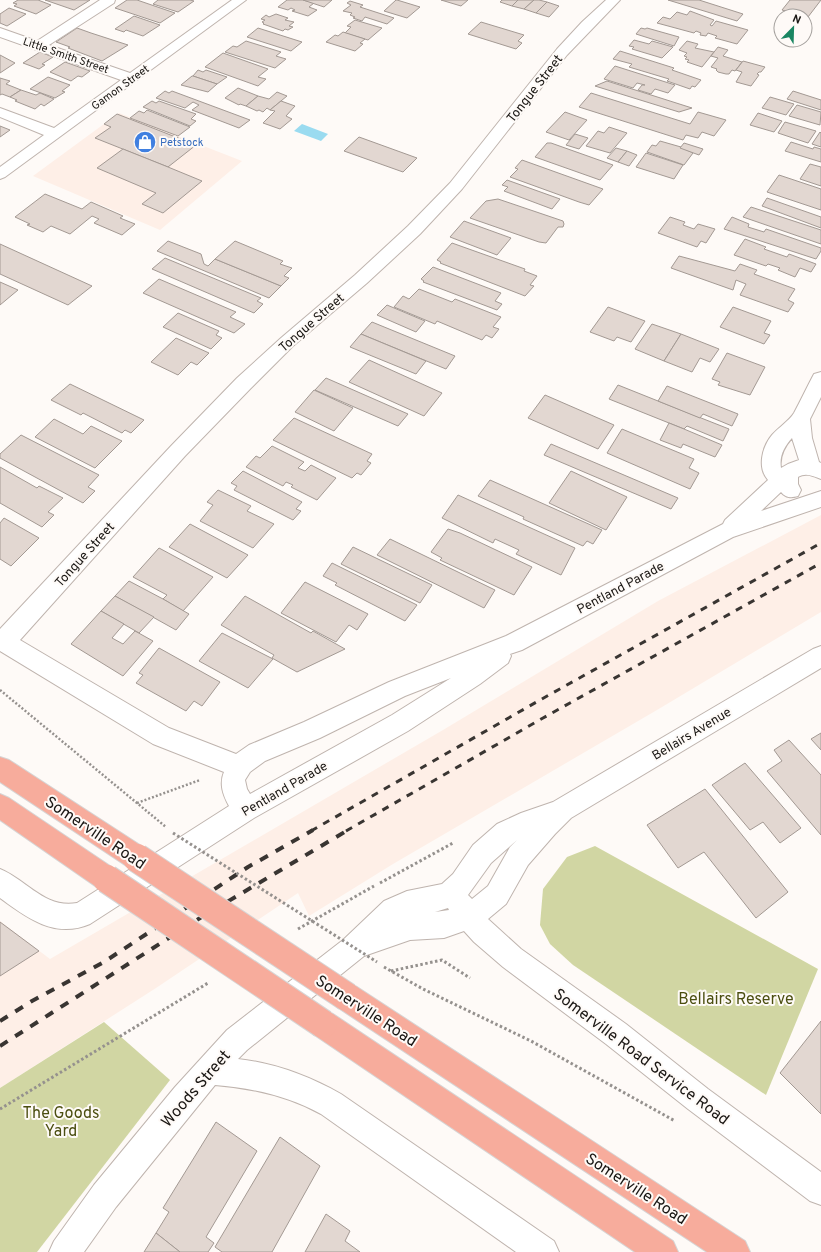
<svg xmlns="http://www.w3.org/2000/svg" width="821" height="1252" viewBox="0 0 821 1252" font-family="Overpass,sans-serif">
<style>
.built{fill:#feefe7}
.green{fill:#d1d6a3}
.water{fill:#9adbf0}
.building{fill:#e2d7d1;stroke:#a39993}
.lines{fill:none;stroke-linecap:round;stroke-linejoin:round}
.minor-casing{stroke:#bfb4ae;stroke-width:2}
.major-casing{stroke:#d6d5d5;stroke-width:2}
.path-far1{stroke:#95918e;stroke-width:2.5;stroke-dasharray:2 2;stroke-linecap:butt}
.path{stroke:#95918e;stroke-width:3;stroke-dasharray:2.5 2.5;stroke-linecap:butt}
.minor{fill:#fff;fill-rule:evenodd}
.major{fill:#f7ac9c;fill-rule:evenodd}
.rail-far1{stroke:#393532;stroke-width:3;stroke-dasharray:7 7;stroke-linecap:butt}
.rail{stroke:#393532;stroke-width:4;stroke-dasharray:9 9;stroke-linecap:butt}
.major-bridge-casing{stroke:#d6d5d5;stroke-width:30;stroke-linecap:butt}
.path-bridge{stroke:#95918e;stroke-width:3;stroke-dasharray:2.5 2.5;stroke-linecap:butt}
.major-bridge{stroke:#f7ac9c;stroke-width:28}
.labels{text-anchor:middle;stroke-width:4;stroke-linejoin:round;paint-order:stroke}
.far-street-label{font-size:11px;fill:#1a1714;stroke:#fefaf7}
.far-shop-label{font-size:11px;fill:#366cbe;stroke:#fefaf7;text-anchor:start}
.street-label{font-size:13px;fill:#1a1714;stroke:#fefaf7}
.near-street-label{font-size:16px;fill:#1a1714;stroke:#fefaf7}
.near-park-label{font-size:16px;fill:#4b4e10;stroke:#fefaf7}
</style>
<rect width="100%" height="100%" fill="#fefaf7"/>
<g class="built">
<polygon points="119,113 242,161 160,230 33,176"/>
<polygon points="821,515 821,612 657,710 393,864 309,916 298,893 156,988 0,1088 0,921 50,959 443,730 658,601"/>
</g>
<g class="green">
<polygon points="595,846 818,969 766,1095 573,965 550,944 540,925 543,889 567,857"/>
<polygon points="104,1022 170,1080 37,1252 0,1252 0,1088"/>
</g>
<polygon class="water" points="302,124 328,134 321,141 294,131"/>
<g class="building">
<polygon points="18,0 38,0 51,5 36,14 14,6 17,4 13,3"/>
<polygon points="45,0 90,0 74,10"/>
<polygon points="127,0 137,0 175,13 160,23 115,8"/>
<polygon points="158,0 190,0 194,1 178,12 153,4"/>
<polygon points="287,0 303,0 314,3 309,7 317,10 308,16 292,11 295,10 291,8 288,10 278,7"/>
<polygon points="303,0 332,0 324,7"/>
<polygon points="396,0 397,0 420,7 407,18 384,11"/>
<polygon points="441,0 468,0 461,6"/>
<polygon points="502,0 518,0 512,6 500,2"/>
<polygon points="518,0 534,0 524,9 512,6"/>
<polygon points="534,0 539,0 547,2 536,13 524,9"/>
<polygon points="668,0 699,0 743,14 737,21"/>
<polygon points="790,0 821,0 808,17 782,10"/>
<polygon points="350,1 363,5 360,7 394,18 387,24 365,17 362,21 353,18 355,17 350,15 352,13 343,11 351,5 347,3"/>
<polygon points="547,2 559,6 549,17 536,13"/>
<polygon points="9,8 26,14 7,26 0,23 0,14"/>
<polygon points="690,11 714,20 710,25 712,26 716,21 748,30 737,44 715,38 717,36 708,33 706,36 700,35 701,33 696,31 694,33 657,23 663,17 670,19 677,12 687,15"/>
<polygon points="276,14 288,18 285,20 294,22 289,26 293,27 288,30 285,29 283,31 263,24 264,23 262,22 265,20 261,19 266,15 269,17"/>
<polygon points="134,16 160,25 143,36 126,30 124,32 115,29"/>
<polygon points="355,20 382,28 368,40 345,33 351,27 347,26"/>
<polygon points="481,22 524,35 518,41 522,43 516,49 468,34"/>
<polygon points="77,28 91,33 128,45 102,61 68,48 70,47 56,42"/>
<polygon points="258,28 302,42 291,51 247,37"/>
<polygon points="641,28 645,29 647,28 679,37 674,46 636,34"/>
<polygon points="343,32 365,39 360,43 363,44 355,51 326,42 335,35 338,36"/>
<polygon points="634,40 649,44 652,41 673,47 662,58 632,49 634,47 629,46"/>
<polygon points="246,41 281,52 276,56 286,59 275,68 225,52 233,46 237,47"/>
<polygon points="687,41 698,44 695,48 714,52 702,67 687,62 689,60 685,59 687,57 684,56 687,53 679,50"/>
<polygon points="718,47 728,50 723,56 742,62 735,71 732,70 729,74 726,74 718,72 716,70 717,69 711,67 718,58 711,56"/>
<polygon points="620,51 674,68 672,70 701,80 695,87 692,86 690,89 667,81 669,79 629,67 632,64 613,59"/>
<polygon points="40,52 53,57 42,64 45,65 39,69 23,63"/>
<polygon points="223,53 268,69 258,77 266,79 258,86 205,67"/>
<polygon points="0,55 15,63 0,73"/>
<polygon points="743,61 765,67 761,72 759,72 757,74 759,75 751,86 736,82 742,72 736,70"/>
<polygon points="65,62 90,71 82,77 78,76 71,81 50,72"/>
<polygon points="615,66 675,85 668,93 655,89 651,94 638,90 642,85 645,85 637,83 633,88 604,79"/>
<polygon points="198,70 203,72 206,70 227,77 217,84 193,76"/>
<polygon points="192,76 193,76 217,84 208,92 181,85"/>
<polygon points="48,77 70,85 62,91 65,92 55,98 30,89"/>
<polygon points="0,78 10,81 6,84 21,90 10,97 2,94 0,95"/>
<polygon points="607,81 692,108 679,112 595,86"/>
<polygon points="238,88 258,96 246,106 240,104 239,105 225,98"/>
<polygon points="21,90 36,95 40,93 54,99 44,106 41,104 35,109 15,101 17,100 10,97"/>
<polygon points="165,91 169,93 172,91 250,120 239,128 192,110 199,105 193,102 185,108 156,98"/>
<polygon points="793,91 821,100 821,110 787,99"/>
<polygon points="277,92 287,96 270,110 267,108 263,112 259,110 257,111 246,106 258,96 269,99"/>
<polygon points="591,93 690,124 698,112 726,120 714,136 702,132 698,138 686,135 683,140 579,107"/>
<polygon points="770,97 794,104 786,115 762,108"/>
<polygon points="152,101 156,103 159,101 196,114 191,119 196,121 190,126 143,107"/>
<polygon points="281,101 295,106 286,116 292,119 280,129 263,123 275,111 270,110"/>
<polygon points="797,105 821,112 820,125 789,116"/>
<polygon points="147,110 190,127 178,136 130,118 139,111 144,113"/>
<polygon points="565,112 587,120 569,140 546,132"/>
<polygon points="758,113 782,121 774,132 750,125"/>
<polygon points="117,114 196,145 168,167 95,138 111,127 104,124"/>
<polygon points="785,122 816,131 808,143 778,133"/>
<polygon points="0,126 10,130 0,137"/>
<polygon points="609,127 627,133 610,153 586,146 598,131 604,133"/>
<polygon points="820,132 821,133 821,147 812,144"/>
<polygon points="575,134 588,138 579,149 566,145"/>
<polygon points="359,137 417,158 403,172 344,151"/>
<polygon points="660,141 681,147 693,153 684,165 647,152 652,145 656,146"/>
<polygon points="791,142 813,149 814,147 821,149 821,162 785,151"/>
<polygon points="547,143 551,143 613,165 600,180 535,157"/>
<polygon points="684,143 703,149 699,155 680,148"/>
<polygon points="616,148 627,151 618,162 607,158"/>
<polygon points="123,149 168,167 202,181 163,213 142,204 156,193 97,168"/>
<polygon points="627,151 637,155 629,166 618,162"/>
<polygon points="646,153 683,165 674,179 636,167"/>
<polygon points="522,160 603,189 589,205 579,202 510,177 518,169 515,168"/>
<polygon points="810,164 821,167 821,186 800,179"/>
<polygon points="779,175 821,189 821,210 767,192"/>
<polygon points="507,180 560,199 552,209 504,191 508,187 502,185"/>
<polygon points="45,194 82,209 91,202 123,216 120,218 135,224 122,235 94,223 99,219 92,216 70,234 51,226 43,232 27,225 30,224 15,217"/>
<polygon points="767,198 821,217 821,228 762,206"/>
<polygon points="498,199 563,221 564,224 563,227 558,227 546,243 539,242 470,218 486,201"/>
<polygon points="751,207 821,230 821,244 743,217"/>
<polygon points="670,217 685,222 683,225 694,229 698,224 715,229 706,243 701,241 697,247 658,233"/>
<polygon points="732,217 749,224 748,227 764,232 766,229 821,248 821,251 816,259 724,229"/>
<polygon points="464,221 511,238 497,255 450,237"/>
<polygon points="745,239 766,247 764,249 787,257 789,254 816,264 811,272 800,268 795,277 778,270 780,268 768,264 766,266 734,255"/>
<polygon points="168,241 201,254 204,264 208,266 215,259 281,286 269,298 157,251"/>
<polygon points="235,241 283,261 280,264 292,268 284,276 289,278 281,286 215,259"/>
<polygon points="452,243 525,269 524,271 537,276 530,285 534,286 525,296 440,263 441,262 437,260"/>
<polygon points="0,244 92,286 68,305 0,274"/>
<polygon points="679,256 735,271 740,264 757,270 754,274 795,289 788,300 794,303 788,312 740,295 746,284 736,280 733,290 671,268"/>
<polygon points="165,258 261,298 257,301 263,304 254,313 152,269"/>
<polygon points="433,267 501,293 495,301 502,304 497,310 423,282 424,281 421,279"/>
<polygon points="159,279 236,312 230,317 245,324 234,333 143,293"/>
<polygon points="0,282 18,290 0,305"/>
<polygon points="419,289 452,302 455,299 501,317 493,327 499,329 492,338 486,335 482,340 437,321 435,324 394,307 403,296 409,299"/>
<polygon points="387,305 425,321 416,332 377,315"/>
<polygon points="608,307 645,321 631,342 617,337 614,341 590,332"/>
<polygon points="733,307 771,321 764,333 770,335 764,344 720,327"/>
<polygon points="178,313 219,331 216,335 222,338 211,349 163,327"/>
<polygon points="372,322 455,356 446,369 361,334"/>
<polygon points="652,324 681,334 664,361 635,349"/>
<polygon points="361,334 426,361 416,374 350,347"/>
<polygon points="681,334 719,349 710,362 700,358 692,372 664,361"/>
<polygon points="176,338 209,353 197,365 191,362 178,375 151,362"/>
<polygon points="727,353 765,367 750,395 718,385 720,382 712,379"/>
<polygon points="369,360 442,393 424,416 349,382"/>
<polygon points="326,378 408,414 398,426 315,390"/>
<polygon points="70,384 144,420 131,433 125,430 122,433 83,413 81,415 51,400"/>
<polygon points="618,385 658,401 729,429 723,441 687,426 684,429 609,399"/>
<polygon points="667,386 738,414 732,426 703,414 700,418 658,401"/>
<polygon points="314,390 353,408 334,431 295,412"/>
<polygon points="545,395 614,425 598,449 528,418"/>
<polygon points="294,418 372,454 367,461 371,463 361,475 357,473 352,478 273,440"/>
<polygon points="54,419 83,434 91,426 122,441 95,468 35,437"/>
<polygon points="669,423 684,429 722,445 715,457 683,444 681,448 660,440"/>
<polygon points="622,429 694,459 689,468 699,473 690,489 607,453"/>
<polygon points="21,435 99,475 88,487 95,491 83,503 0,458 0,454"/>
<polygon points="551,444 678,498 671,509 544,455"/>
<polygon points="272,446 304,462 298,468 305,471 311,465 336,478 317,500 291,487 293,485 286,482 283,486 246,467 256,456 260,458"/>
<polygon points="0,467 37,488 39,486 63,498 48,512 54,515 42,527 0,503"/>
<polygon points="243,471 302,502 296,509 301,511 293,520 234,490 237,486 231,483"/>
<polygon points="571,471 627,497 606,530 549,503"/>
<polygon points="490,480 602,530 593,544 587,541 583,546 523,519 524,517 478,496"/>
<polygon points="218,490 251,506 247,511 274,524 253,548 200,521 213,505 207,502"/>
<polygon points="458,495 575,548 561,575 516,554 519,550 495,539 493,543 442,518"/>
<polygon points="4,518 39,538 11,566 0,559 0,523"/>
<polygon points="190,524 248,555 227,578 169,547"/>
<polygon points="448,529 460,533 532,567 514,595 440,560 442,558 431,552"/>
<polygon points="390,539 495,590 484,608 377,555"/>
<polygon points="353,547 432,585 420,603 341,564"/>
<polygon points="159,548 213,577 183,611 163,599 167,595 133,577"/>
<polygon points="332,563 417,605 405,621 335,585 337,583 323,576"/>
<polygon points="129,581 163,599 189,614 176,630 115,596"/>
<polygon points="305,582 368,614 357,630 349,625 336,642 281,613"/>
<polygon points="115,596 154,617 139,633 101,611"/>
<polygon points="245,596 311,633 313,631 345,649 297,672 272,658 274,655 221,625"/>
<polygon points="101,611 124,624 112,638 123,644 135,631 153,641 123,676 71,644"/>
<polygon points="222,633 273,659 248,688 199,661"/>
<polygon points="159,648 220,682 202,706 194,701 186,711 136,683 143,675 139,673"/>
<polygon points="821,733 821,750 811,739"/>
<polygon points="789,740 821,775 821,835 767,771 782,761 774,750"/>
<polygon points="745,763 801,828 780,843 763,822 750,830 712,785"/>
<polygon points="705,789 788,892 756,918 704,852 678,868 647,825"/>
<polygon points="0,922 39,951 0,976"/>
<polygon points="821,1021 821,1114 780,1073"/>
<polygon points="216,1122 257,1151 206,1237 214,1243 208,1252 180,1252 156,1233 169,1212 163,1208"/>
<polygon points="280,1137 320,1166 272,1252 222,1252 215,1247"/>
<polygon points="326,1214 350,1231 345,1241 360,1252 305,1252"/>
<polygon points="156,1233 180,1252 144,1252"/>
</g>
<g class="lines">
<g class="minor-casing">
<g id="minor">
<polygon points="100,0 115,0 114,3 49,45 130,73 232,0 246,0 5,177 0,179 0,167 44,135 0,117 0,108 54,128 121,80 0,37 0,28 37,41"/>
<path d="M606,0H620L567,55L462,189L420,234L367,283L293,346L251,388L185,456L20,640L169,728L236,754L249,745L304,722L389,682L506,636L723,524L725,520L768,480C757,468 762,447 772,435C779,427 789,421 794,413C801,400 807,387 814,374L821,372V397L810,419L812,438L819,462L821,463V479C813,476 806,472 798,477V484L801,490L798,496C791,498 786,498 781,492L761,511L821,491V507L733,537L522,650L510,654L511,656L508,663L480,684L408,731L254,818L90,924C55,939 27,918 0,898V869C27,880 45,909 77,903L229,806C223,795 219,784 224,772L153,744L0,651V629L171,446L237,378L281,338L355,275L408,226L450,183L557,49L582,22ZM792,438L799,460L788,464L781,468C779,456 784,447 792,438ZM451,678L392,715L250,794L247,789L245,780L250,772L265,761L320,738L405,696Z"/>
<path d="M821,646V668L571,818L555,834L528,865L506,904L488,919L521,949L626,1024L708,1089L821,1172V1205L810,1201L688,1109L606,1044L503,967L474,942L464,931L444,938L410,940L364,956L247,1050L238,1059C275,1063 309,1076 341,1094L554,1241L559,1252H516L321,1114C288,1096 253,1088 215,1085L116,1207L84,1252H49L54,1241L94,1185L175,1087L227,1030L343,940L384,901L407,891L442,884L453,874L473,845L497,824L521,813L553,802L813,649ZM517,840L510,847L488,886L472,899L468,895L491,863ZM448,908L449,910L435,912Z"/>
</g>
</g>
<g class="major-casing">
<g id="major">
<polygon points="0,757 9,760 146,849 150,858 146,867 137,871 128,867 0,782"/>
<polygon points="0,794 9,798 116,870 120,879 116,888 107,892 98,888 0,820"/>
<polygon points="347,983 357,987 745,1241 750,1252 707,1252 337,1007 333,997 337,987"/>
<polygon points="323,1010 333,1014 673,1241 678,1252 635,1252 313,1034 309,1024 313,1014"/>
</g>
</g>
<g class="path-far1">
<polyline points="0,690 166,827"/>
<polyline points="137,803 200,780"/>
</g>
<g class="path">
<polyline points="380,883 453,843"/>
<polyline points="298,929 374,886"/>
<polyline points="384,967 423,989 531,1041 675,1121"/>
<polyline points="391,971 442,960 470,978"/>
<polyline points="0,1109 208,983"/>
</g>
<use href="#minor" class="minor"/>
<use href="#major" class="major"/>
<g class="rail-far1">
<polyline points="311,831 540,700 821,543"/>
<polyline points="346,831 543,718 821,563"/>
</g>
<g class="rail">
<polyline points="0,1021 32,1001 104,962 248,867 313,830"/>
<polyline points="0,1046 200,918 348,830"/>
</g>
<g class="major-bridge-casing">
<g id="major-bridge">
<polyline points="137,858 347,997"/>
<polyline points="107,879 323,1024"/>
</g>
</g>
<polyline class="path-bridge" points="173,833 377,962"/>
<use href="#major-bridge" class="major-bridge"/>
</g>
<defs>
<g id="shop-disc" transform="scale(1.15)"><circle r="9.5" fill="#3f7fe0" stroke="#fefaf7"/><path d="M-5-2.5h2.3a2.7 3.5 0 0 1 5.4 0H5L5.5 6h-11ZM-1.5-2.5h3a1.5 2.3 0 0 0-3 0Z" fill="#fff"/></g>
</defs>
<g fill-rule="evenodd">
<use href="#shop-disc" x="145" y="142"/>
</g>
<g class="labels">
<g class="far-street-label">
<text transform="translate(66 55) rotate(19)" y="4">Little Smith Street</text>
<text transform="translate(120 87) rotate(-36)" y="4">Gamon Street</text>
</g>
<g class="far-shop-label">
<text x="160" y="146">Petstock</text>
</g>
<g class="street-label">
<text transform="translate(534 88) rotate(-52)" y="5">Tongue Street</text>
<text transform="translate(311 322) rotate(-41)" y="5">Tongue Street</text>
<text transform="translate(84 554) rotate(-48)" y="5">Tongue Street</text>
<text transform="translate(620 587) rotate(-28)" y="5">Pentland Parade</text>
<text transform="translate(691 733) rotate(-31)" y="5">Bellairs Avenue</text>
<text transform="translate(284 788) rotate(-30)" y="5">Pentland Parade</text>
</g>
<g class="near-street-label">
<text transform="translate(96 832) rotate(34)" y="6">Somerville Road</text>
<text transform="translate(367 1010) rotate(33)" y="6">Somerville Road</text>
<text transform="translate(642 1056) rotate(37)" y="6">Somerville Road Service Road</text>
<text transform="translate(195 1088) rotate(-49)" y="6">Woods Street</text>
<text transform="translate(637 1188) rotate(33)" y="6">Somerville Road</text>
</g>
<g class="near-park-label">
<text x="736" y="1004">Bellairs Reserve</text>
<text x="61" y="1118">The Goods<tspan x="61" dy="18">Yard</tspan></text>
</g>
</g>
<g transform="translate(793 28) rotate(23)"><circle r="19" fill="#fefaf7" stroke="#a39f9c"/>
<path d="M0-3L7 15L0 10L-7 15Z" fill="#1a8662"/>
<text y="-6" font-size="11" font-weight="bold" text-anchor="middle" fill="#1a1714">N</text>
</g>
</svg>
